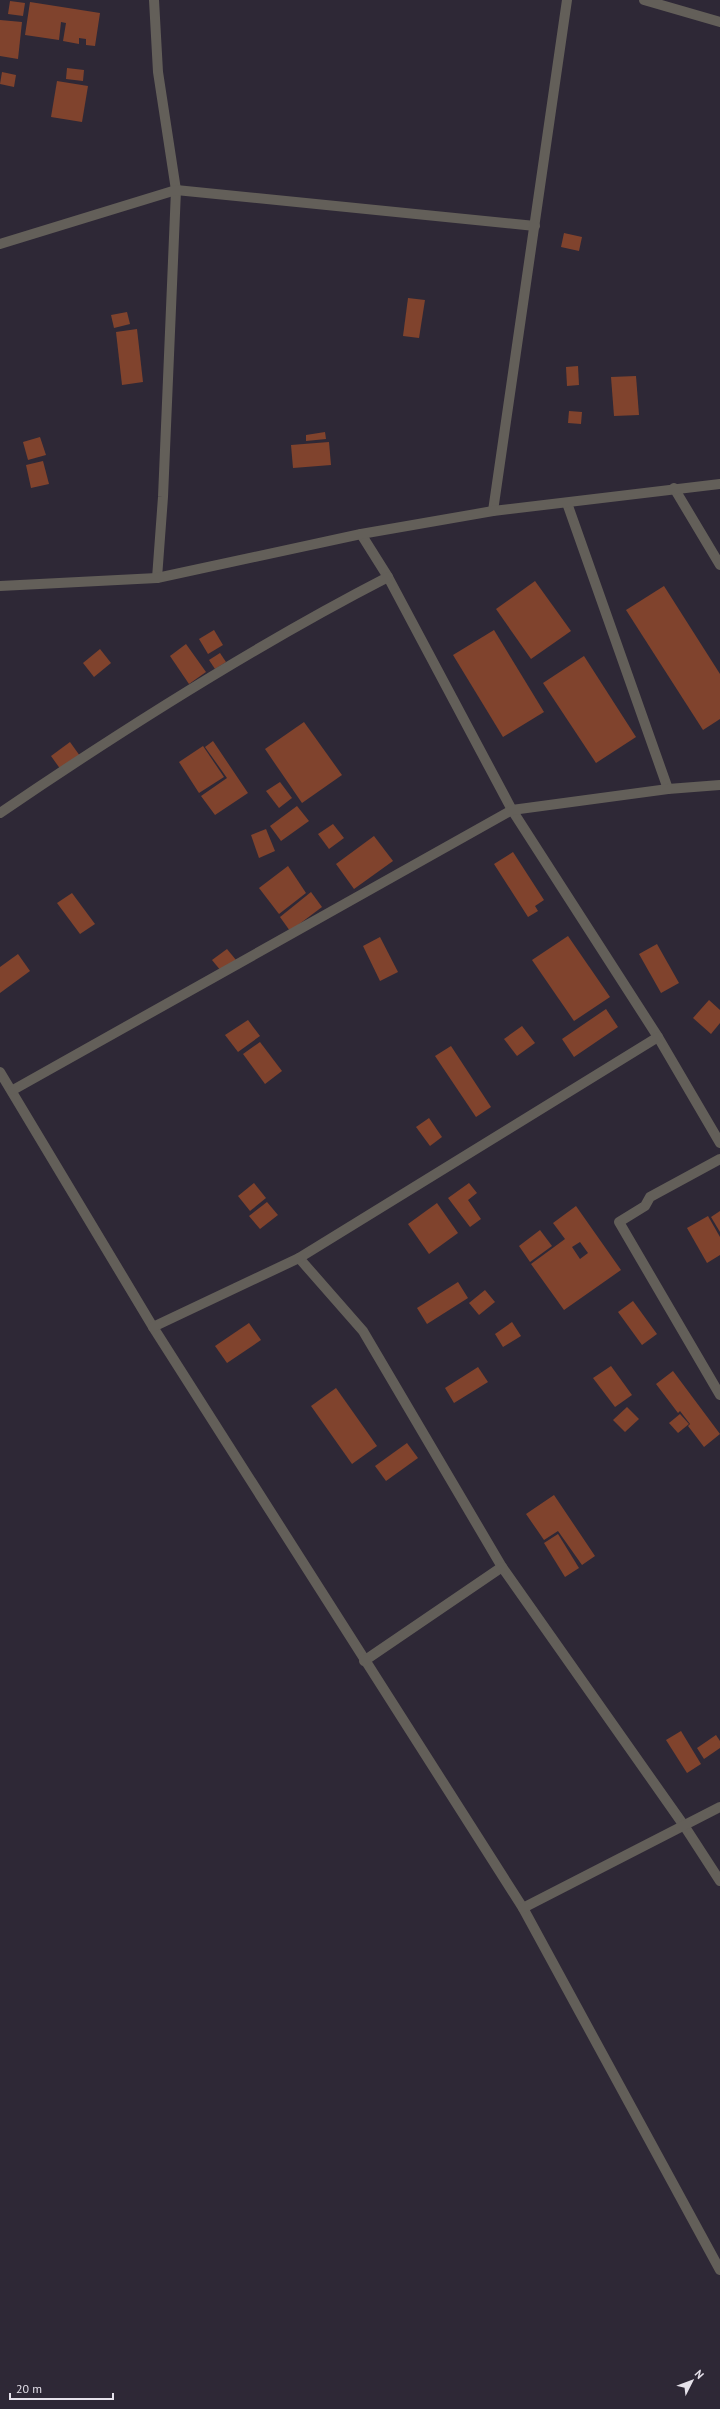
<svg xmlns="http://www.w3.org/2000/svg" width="720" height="2409" viewBox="0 0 720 2409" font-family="'PT Sans',sans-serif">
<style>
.building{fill:#80432d;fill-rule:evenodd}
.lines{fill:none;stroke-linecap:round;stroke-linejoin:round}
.minor{stroke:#635f59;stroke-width:10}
</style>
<rect width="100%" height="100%" fill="#2e2836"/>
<g class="building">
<polygon points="10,1 25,3 23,16 8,14"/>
<polygon points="30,2 100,13 95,46 86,45 86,39 79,38 79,44 63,41 66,23 61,22 59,40 25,35"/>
<polygon points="0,20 22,22 18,59 0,56"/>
<polygon points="67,68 84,70 83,81 66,79"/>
<polygon points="2,72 16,75 14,87 0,84"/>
<polygon points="57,81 88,86 82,122 51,117"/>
<polygon points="564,233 582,237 579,251 561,247"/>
<polygon points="408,298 425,300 419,338 403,336"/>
<polygon points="127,312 130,324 114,328 111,315"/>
<polygon points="137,329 143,382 122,385 116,332"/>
<polygon points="578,366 579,385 567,386 566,367"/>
<polygon points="636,376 639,415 614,416 611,377"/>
<polygon points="569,411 582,412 581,424 568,423"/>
<polygon points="325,432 326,439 306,441 306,435"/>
<polygon points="40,437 46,455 28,460 23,442"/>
<polygon points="329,442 331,465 293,468 291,445"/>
<polygon points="43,461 49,484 31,488 26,465"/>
<polygon points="535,581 571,631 531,659 496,609"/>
<polygon points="664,586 720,674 720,719 703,730 626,610"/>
<polygon points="214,630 223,645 208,654 199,639"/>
<polygon points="494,630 544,712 503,737 453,655"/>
<polygon points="186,644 206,672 189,684 170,656"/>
<polygon points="100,649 111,663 94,677 83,663"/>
<polygon points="220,653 226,662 215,669 209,660"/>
<polygon points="584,656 636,737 596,763 543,683"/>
<polygon points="304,722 342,775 302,803 265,749"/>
<polygon points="213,741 248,793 215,815 201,796 227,778 205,747"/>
<polygon points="70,742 80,756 61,770 51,756"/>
<polygon points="203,746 224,777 199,793 179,762"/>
<polygon points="280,782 292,798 279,808 266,791"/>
<polygon points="297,806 309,821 281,841 270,826"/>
<polygon points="333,824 344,838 329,849 318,834"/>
<polygon points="266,829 275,851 259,858 251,835"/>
<polygon points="374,836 393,861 354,889 336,864"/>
<polygon points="513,852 544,900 535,906 538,911 528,917 494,864"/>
<polygon points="288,866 306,893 279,914 259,888"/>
<polygon points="311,892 322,907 290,931 280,917"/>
<polygon points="72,893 95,924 80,934 57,903"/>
<polygon points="568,936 610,997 574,1021 532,960"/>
<polygon points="380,937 398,972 380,981 363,946"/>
<polygon points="657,944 679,983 661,993 639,954"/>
<polygon points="227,949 236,960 221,971 212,960"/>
<polygon points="18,954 30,971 0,993 0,967"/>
<polygon points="709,1000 720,1010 720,1023 711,1034 693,1018"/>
<polygon points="606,1009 618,1027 574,1057 562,1039"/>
<polygon points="248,1020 260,1036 238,1052 225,1035"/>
<polygon points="522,1026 535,1043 517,1056 504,1039"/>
<polygon points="260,1042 282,1071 265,1084 243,1054"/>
<polygon points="451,1046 491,1107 476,1117 435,1056"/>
<polygon points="429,1118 442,1137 430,1146 416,1127"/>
<polygon points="254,1183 266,1198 250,1211 238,1196"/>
<polygon points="469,1183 477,1193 468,1200 481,1219 470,1227 448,1198"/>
<polygon points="267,1202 278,1215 260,1229 249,1216"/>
<polygon points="437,1203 458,1233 429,1254 408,1224"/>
<path d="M576,1206L621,1270L564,1310L531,1264L565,1239L553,1223ZM580,1242L588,1253L580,1259L572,1247Z"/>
<polygon points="720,1211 720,1232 711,1217"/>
<polygon points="708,1216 720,1237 720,1255 707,1263 687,1228"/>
<polygon points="540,1230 552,1246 530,1262 519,1246"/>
<polygon points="458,1282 468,1298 427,1324 417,1308"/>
<polygon points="485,1290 495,1302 479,1315 469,1303"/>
<polygon points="633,1301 657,1334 642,1345 618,1312"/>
<polygon points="512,1322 521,1336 503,1347 495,1334"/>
<polygon points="249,1323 261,1340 227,1363 215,1346"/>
<polygon points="611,1366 632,1395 615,1407 593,1378"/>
<polygon points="478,1367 488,1382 454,1403 445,1388"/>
<polygon points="673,1371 720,1434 704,1447 688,1426 690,1424 680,1411 678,1413 656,1384"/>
<polygon points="336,1388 377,1446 352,1464 311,1406"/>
<polygon points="627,1407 639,1419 625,1432 613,1420"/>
<polygon points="680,1414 689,1424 678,1433 669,1423"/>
<polygon points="407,1443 418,1458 386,1481 375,1466"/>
<polygon points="554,1495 595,1556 582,1565 558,1531 544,1540 526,1514"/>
<polygon points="558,1534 579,1568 565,1577 544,1543"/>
<polygon points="681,1731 701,1764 687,1773 666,1740"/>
<polygon points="716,1735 720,1741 720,1748 704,1759 697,1748"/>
</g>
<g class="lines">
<g class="minor">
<polyline points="154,0 158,72 176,190 163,497 157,578"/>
<polyline points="644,0 720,22"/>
<polyline points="0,244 176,190 535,226"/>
<polyline points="674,488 720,565"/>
<polyline points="567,503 668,789"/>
<polyline points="493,511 567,0"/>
<polyline points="361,534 388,577 512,810 658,1037 720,1143"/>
<polyline points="0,586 157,578 361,534 493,511 720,484"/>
<path d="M0,813C125,728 254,646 388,577"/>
<polyline points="0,1072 153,1327 523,1908 720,2270"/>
<polyline points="13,1090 512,810 668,789 720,785"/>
<polyline points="720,1159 650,1197 645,1206 619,1222 720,1395"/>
<polyline points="299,1258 363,1331 502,1567 685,1827 720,1881"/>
<polyline points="153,1327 299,1258 658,1037"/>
<polyline points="364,1661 502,1567"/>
<polyline points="523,1908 720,1807"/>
</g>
</g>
<g transform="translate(692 2381) rotate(48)" stroke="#2e2836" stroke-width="3" paint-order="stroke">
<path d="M0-3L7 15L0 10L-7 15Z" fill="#e6e2eb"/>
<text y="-6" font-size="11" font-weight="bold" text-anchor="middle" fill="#e6e2eb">N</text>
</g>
<path d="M10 2393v6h103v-6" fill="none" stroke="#e6e2eb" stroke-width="2"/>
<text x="16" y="2393" font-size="12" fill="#e6e2eb" stroke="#2e2836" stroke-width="3" paint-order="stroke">20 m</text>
</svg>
